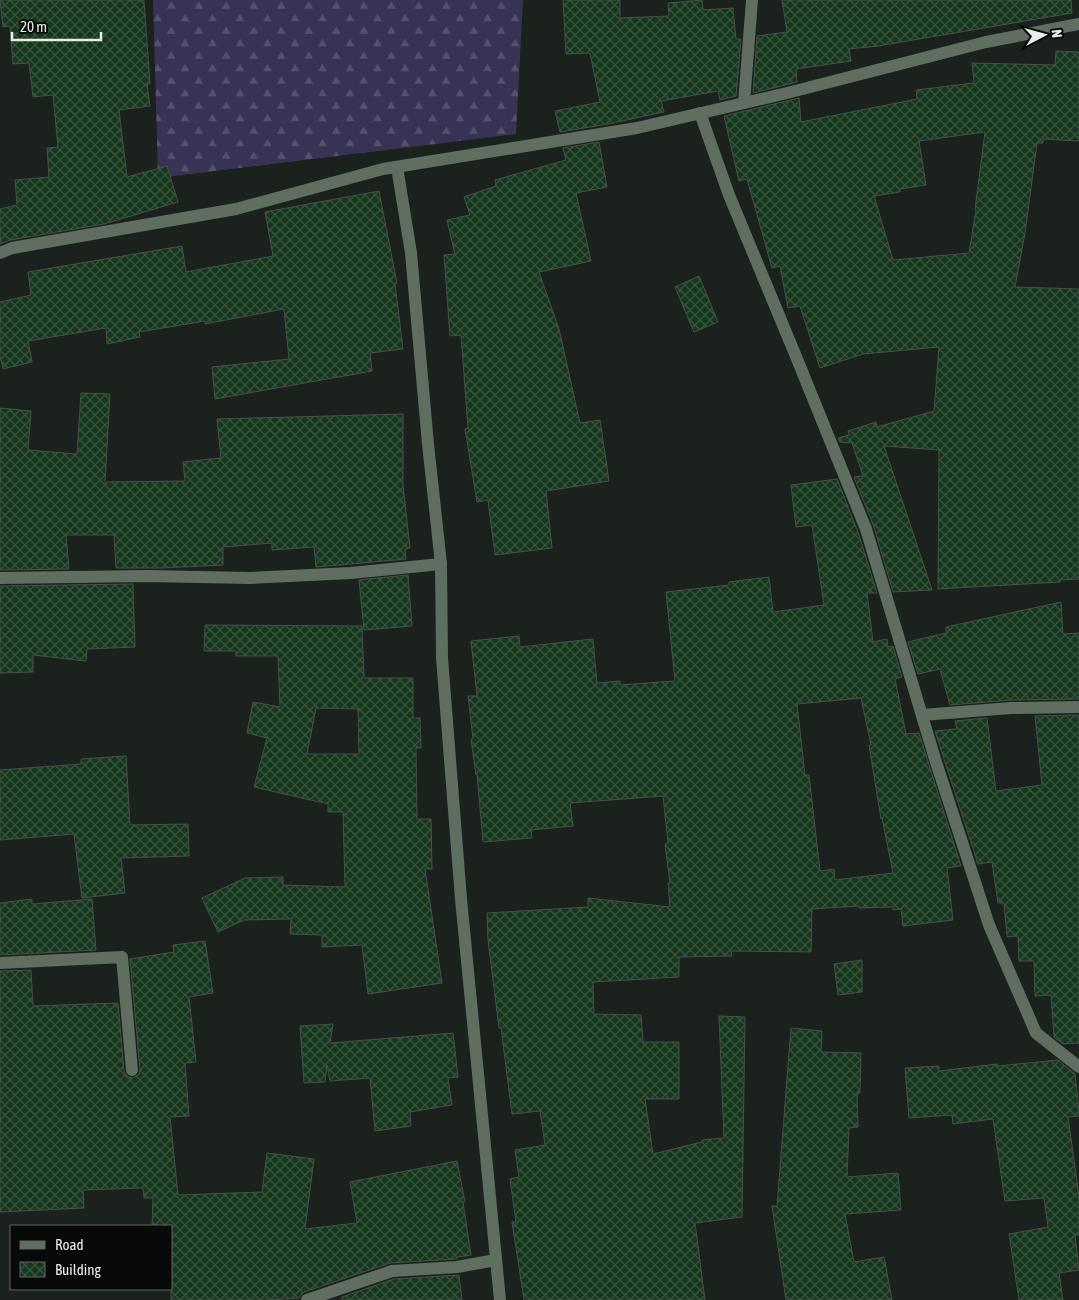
<svg xmlns="http://www.w3.org/2000/svg" width="1079" height="1300" viewBox="0 0 1079 1300" font-family="'Asap Condensed',sans-serif">
<style>
.forest{fill:url(#forest-firs)}
.building{fill:url(#building-cross-hatch);stroke:#49504a;fill-rule:evenodd}
.lines{fill:none;stroke-linecap:round;stroke-linejoin:round}
.street{stroke:#5f6e61;stroke-width:12}
</style>
<defs>
<pattern id="forest-firs" width="22" height="20" patternUnits="userSpaceOnUse" patternTransform="scale(1.25)"><rect width="22" height="20" fill="#373355"/><path d="M5 1l3.5 6h-7zM16 11l3.5 6h-7z" fill="#54516e"/></pattern>
<pattern id="building-cross-hatch" width="8" height="8" patternUnits="userSpaceOnUse" patternTransform="scale(1.25)"><rect width="8" height="8" fill="#15371d"/><path d="M0 0l8 8M0 8l8-8" fill="none" stroke="#37543e"/></pattern>
</defs>
<rect width="100%" height="100%" fill="#1b211c"/>
<polygon class="forest" points="153,0 523,0 516,134 158,178"/>
<g class="building">
<polygon points="0,0 144,0 150,84 147,84 150,106 119,110 127,177 167,166 178,202 104,224 10,240 0,244 0,209 17,205 15,180 49,177 47,148 58,147 53,95 33,97 29,63 13,64 10,26 3,27"/>
<polygon points="563,0 620,0 620,18 669,16 668,3 702,0 703,10 733,8 736,39 741,39 736,96 720,100 718,91 661,101 664,112 608,124 560,132 555,111 600,102 590,53 566,54"/>
<polygon points="782,0 1071,0 1072,13 878,46 849,49 851,61 796,69 797,82 753,93 757,36 787,32"/>
<path d="M1056,51L1079,52V141L1043,139V143H1037L1025,233L1015,287L1079,289V579L1060,580V582L938,589L939,450L884,446L932,590L893,592L874,527L854,477L863,476L852,443L840,442L838,438L849,435L848,431L876,422L877,427L934,411L939,347L863,354L820,368L800,306L788,308L780,266L772,268L747,179L739,181L724,116L799,98L801,122L917,99L916,90L974,83L972,63L1055,65ZM985,132L975,209L976,210L969,253L893,260L874,196L900,192V189L926,185L919,141Z"/>
<polygon points="599,142 607,187 576,193 591,261 539,272 559,329 580,423 600,420 609,481 546,491 552,548 495,555 488,500 477,502 465,429 468,428 461,335 450,336 444,255 455,254 447,220 470,215 464,197 496,186 495,180 566,160 563,148"/>
<polygon points="379,191 397,283 395,284 403,349 370,353 372,371 215,399 212,367 289,359 284,309 205,324 205,321 139,332 140,337 107,344 106,328 28,341 32,362 3,369 0,356 0,302 31,295 28,272 182,246 186,272 273,256 265,212"/>
<polygon points="699,276 718,322 694,332 675,287"/>
<polygon points="81,393 110,394 105,482 185,481 183,462 221,458 217,419 403,414 403,485 410,548 405,549 406,559 316,567 314,547 272,550 272,543 223,547 223,565 161,568 116,568 114,535 66,535 69,569 0,570 0,408 31,411 28,450 77,454"/>
<path d="M837,479L858,532L877,593H867L873,642L887,639L888,647L893,646L902,677L895,679L906,734L919,733L961,866L947,868L953,920L903,926L901,909L893,910V907L859,908V906L812,909L811,952L731,951L732,956L679,957V977L593,982L594,1014L641,1015L643,1042H679V1099H645L653,1154L702,1142V1140L724,1138L719,1016L745,1017L742,1217L695,1223L705,1300H524L512,1222H516L510,1179L519,1177L515,1150L545,1145L540,1111L512,1114L501,1028H499L488,940L487,913L588,907V898L670,907L668,883H670L665,844L668,843L663,796L570,803L573,826L531,830L532,838L483,842L477,774L476,775L471,739H473L468,696H477L471,641L519,636L520,647L593,639L597,683L620,681V685L675,681L666,592L729,585V582L769,577L773,612L824,605L812,525L796,527L791,485ZM861,698L871,745H869L881,819L882,818L893,873L835,880L834,869L820,871L809,775H805L797,704Z"/>
<polygon points="408,575 412,626 364,630 359,580"/>
<polygon points="133,584 135,647 87,649 86,661 33,655 33,672 0,673 0,586"/>
<polygon points="1061,602 1063,634 1079,633 1079,699 1011,700 950,705 940,669 918,674 908,642 946,633 946,627"/>
<path d="M205,625L362,626L364,678H413V718H420L421,748H416L417,819H431L432,869H425L442,983L368,994L362,945L322,947V935L290,934L291,919L244,920L218,932L202,898L245,878L283,877V885L345,887L343,812H328V804L254,787L267,738L247,733L253,702L280,707L278,656H236V651H204ZM316,708L358,709L359,754H307Z"/>
<polygon points="1079,715 1079,1043 1063,1044 1054,1037 1051,995 1035,996 1034,961 1019,961 1018,936 1007,937 1004,903 998,903 992,862 978,864 935,731 957,729 955,721 987,718 996,791 1042,785 1035,716"/>
<polygon points="126,756 130,825 188,824 189,856 121,858 125,893 82,898 74,834 0,840 0,770 81,764 81,759"/>
<polygon points="32,899 32,904 92,899 96,950 0,955 0,903"/>
<polygon points="205,941 213,993 189,997 196,1062 185,1063 189,1116 170,1117 178,1195 262,1192 267,1153 314,1159 305,1229 357,1223 350,1182 457,1161 465,1202 463,1202 471,1255 458,1257 456,1259 390,1263 304,1292 299,1298 268,1300 171,1300 171,1226 152,1226 153,1198 144,1198 143,1188 83,1190 84,1208 0,1212 0,971 31,970 33,1006 118,1003 124,1071 128,1077 133,1078 139,1074 140,1069 130,959 174,952 173,945"/>
<polygon points="862,960 862,992 838,995 834,964"/>
<polygon points="333,1024 330,1043 453,1033 458,1077 448,1078 452,1105 410,1112 411,1126 375,1131 370,1078 330,1081 327,1065 325,1082 304,1083 300,1026"/>
<polygon points="791,1028 822,1031 821,1052 861,1053 860,1093 857,1093 858,1127 849,1128 847,1177 898,1173 901,1210 845,1214 854,1262 884,1257 892,1300 786,1300 772,1206 777,1206"/>
<polygon points="1058,1060 1075,1074 1079,1109 1079,1116 1068,1117 1079,1196 1079,1235 1075,1235 1079,1270 1059,1273 1063,1300 1019,1300 1009,1234 1048,1227 1044,1198 1005,1201 993,1119 953,1124 952,1115 909,1118 905,1068 939,1066 939,1071 997,1064 997,1066"/>
<polygon points="459,1275 462,1300 342,1300 342,1297 394,1279"/>
</g>
<g class="lines">
<g class="street">
<polyline points="744,103 752,0"/>
<polyline points="700,113 729,195 795,354 866,529 935,759 989,925 1036,1033 1079,1067"/>
<polyline points="397,167 411,253 428,444 441,564 442,658 461,899 500,1300"/>
<polyline points="0,253 12,248 236,209 383,169 637,128 787,93 986,42 1079,24"/>
<polyline points="0,578 147,576 250,578 351,573 441,564"/>
<polyline points="922,715 1011,708 1079,707"/>
<polyline points="0,963 122,957 132,1070"/>
<polyline points="307,1300 392,1271 457,1267 496,1260"/>
</g>
</g>
<rect x="10" y="1225" width="162" height="65" fill="#070a08" stroke="#626563"/>
<rect x="20" y="1241" width="25" height="8" fill="#5f6e61" stroke="#626563"/>
<text x="55" y="1250" font-size="15" fill="#eaeeeb">Road</text>
<rect x="20" y="1262" width="25" height="15" fill="url(#building-cross-hatch)" stroke="#626563"/>
<text x="55" y="1275" font-size="15" fill="#eaeeeb">Building</text>
<g transform="translate(1044 35) rotate(84)" stroke="#070a08" stroke-width="4" paint-order="stroke">
<path d="M0-4L9 19L0 12L-9 19Z" fill="#eaeeeb"/>
<text y="-8" font-size="14" font-weight="bold" text-anchor="middle" fill="#eaeeeb">N</text>
</g>
<path d="M12 32v8h89v-8" fill="none" stroke="#eaeeeb" stroke-width="2.5"/>
<text x="20" y="32" font-size="15" fill="#eaeeeb" stroke="#070a08" stroke-width="4" paint-order="stroke">20 m</text>
</svg>
